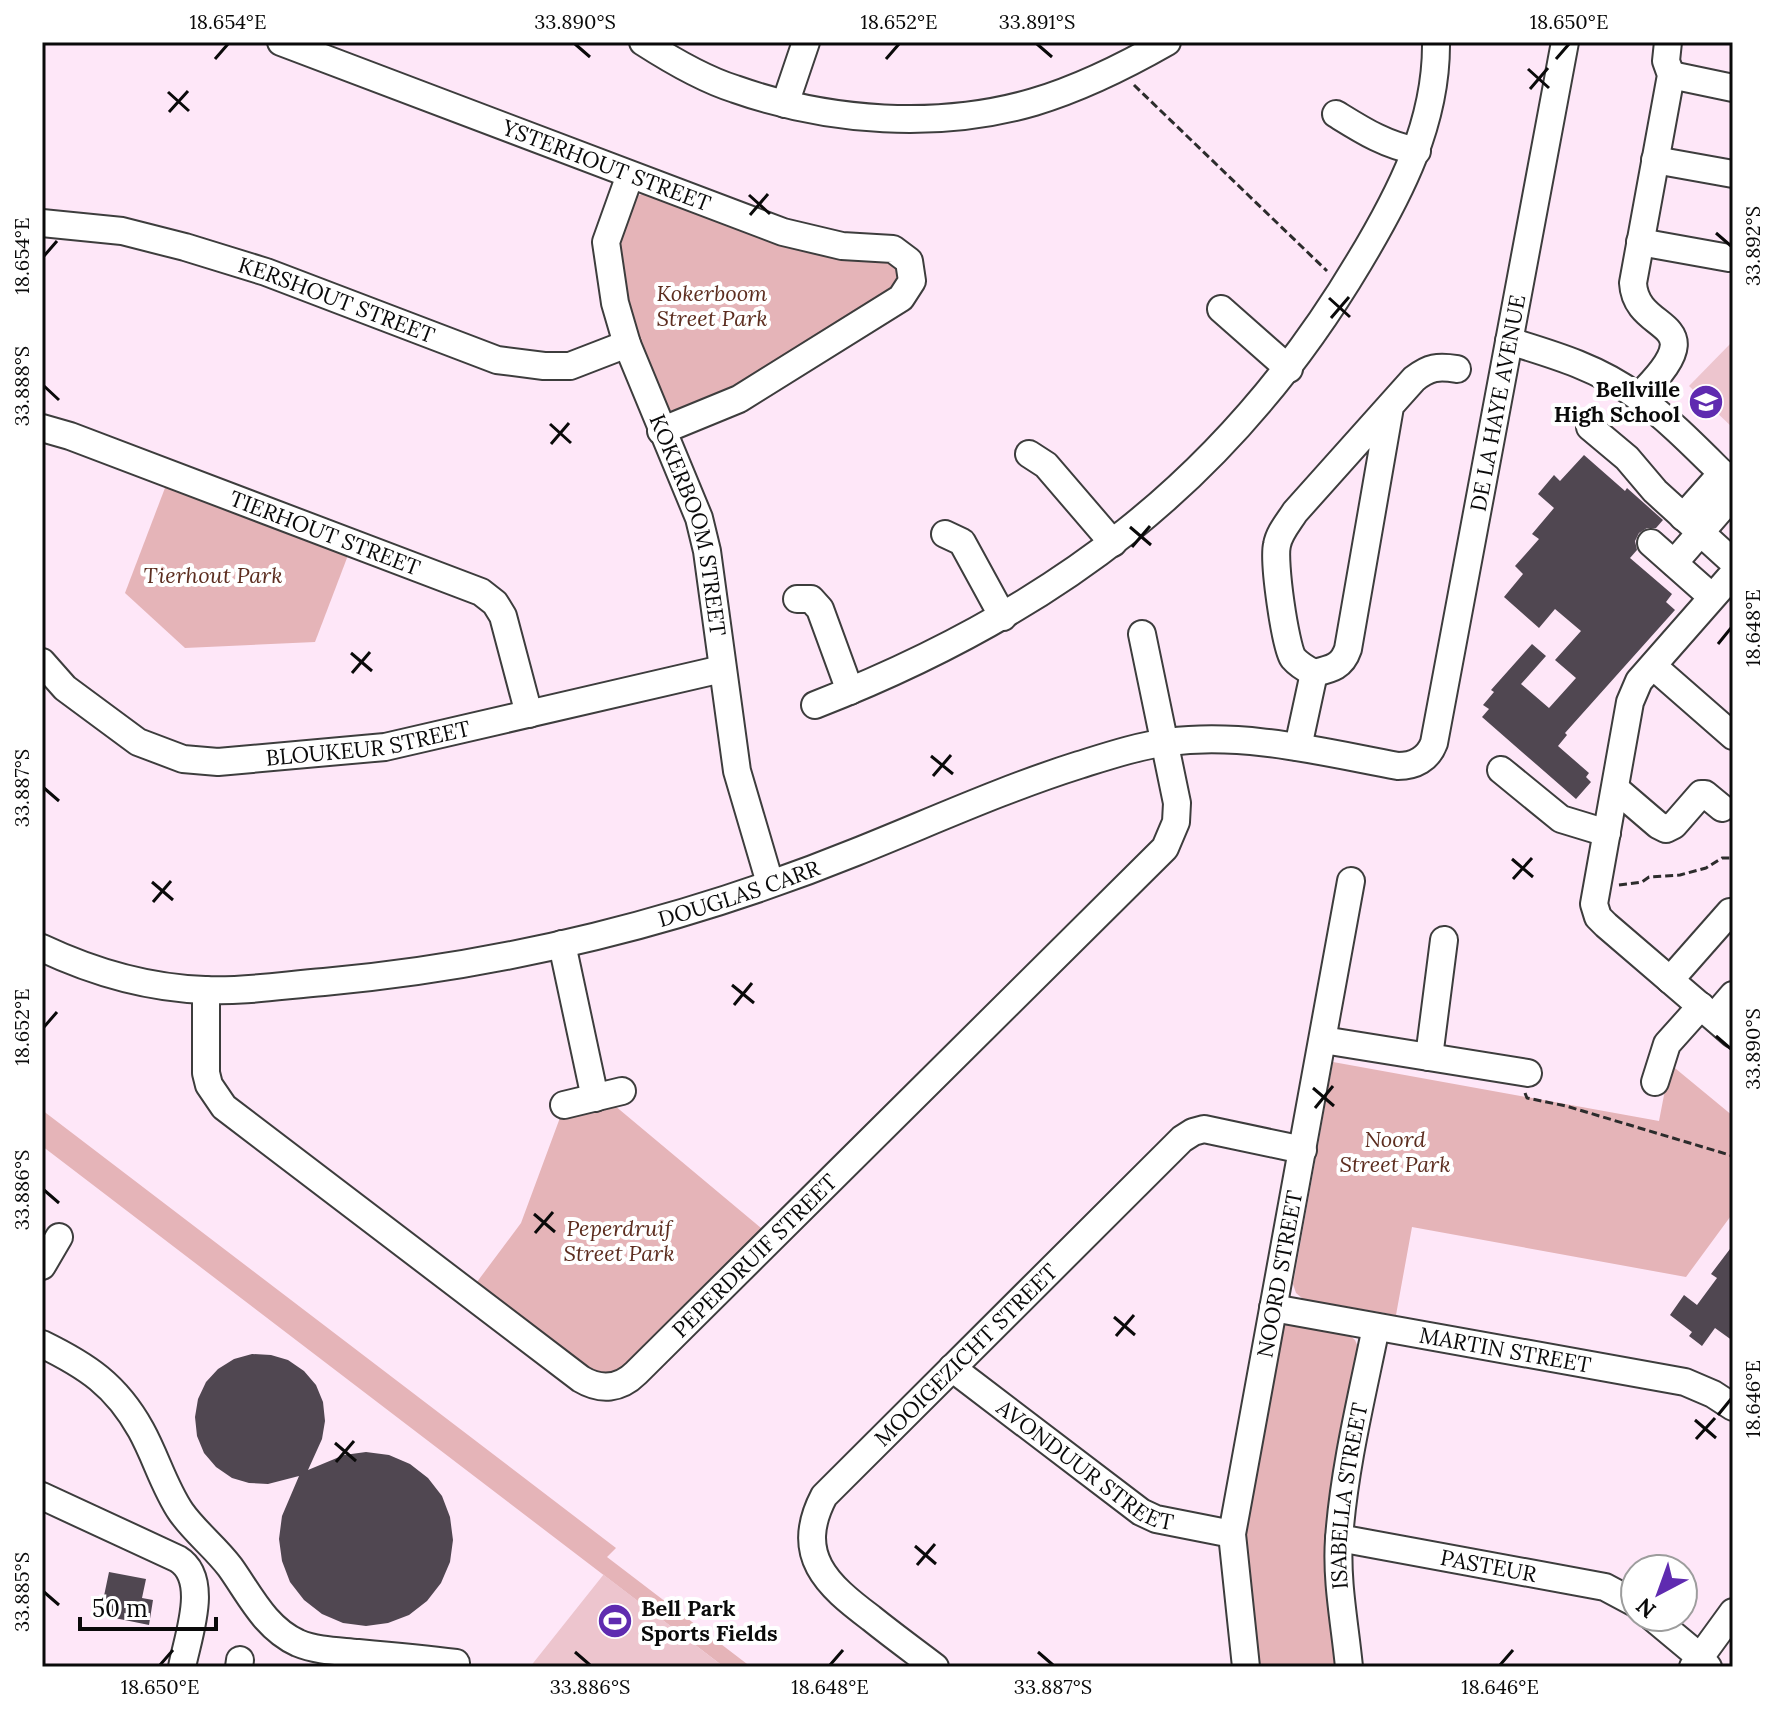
<svg xmlns="http://www.w3.org/2000/svg" width="1775" height="1709" viewBox="0 0 1775 1709" font-family="Lora,serif">
<style>
.green{fill:#e5b4b8}
.pitch{fill:#edc5ce}
.building{fill:#504751}
.lines{fill:none;stroke-linecap:round;stroke-linejoin:round}
.minor-casing{stroke:#3d3d3d;stroke-width:30}
.path{stroke:#2c2c2c;stroke-width:3;stroke-dasharray:8 4;stroke-linecap:butt}
.minor{stroke:#fff;stroke-width:26}
.ticks{fill:none;stroke:#0a0a0a;stroke-width:3}
.labels{text-anchor:middle;stroke-width:8;stroke-linejoin:round;paint-order:stroke}
.street-label{font-size:22px;fill:#0a0a0a;stroke:#fff}
.park-label{font-size:22px;font-style:italic;fill:#5c2d1f;stroke:#fff}
.poi-label{font-size:22px;font-weight:bold;fill:#0a0a0a;stroke:#fff;text-anchor:end}
.neatline{fill:none;stroke:#0a0a0a;stroke-width:3}
.ticks-label{font-size:20px;text-anchor:middle;fill:#0a0a0a}
</style>
<rect width="100%" height="100%" fill="#fee7f8"/>
<g class="green">
<polygon points="648,192 883,256 898,268 899,286 749,384 675,412 664,408 631,337 615,246 636,196"/>
<polygon points="168,480 350,550 315,642 185,648 125,593"/>
<polygon points="1333,1062 1659,1121 1670,1064 1733,1116 1733,1213 1686,1277 1412,1227 1396,1315 1303,1299 1296,1293 1293,1284"/>
<polygon points="614,1105 767,1233 631,1367 600,1378 474,1286 521,1223 561,1115"/>
<polygon points="42,1110 616,1548 607,1557 751,1667 724,1667 42,1146"/>
<polygon points="1292,1323 1347,1333 1355,1340 1359,1349 1325,1556 1339,1667 1254,1667 1240,1557 1283,1326"/>
</g>
<g class="pitch">
<polygon points="1733,341 1733,428 1689,386"/>
<polygon points="604,1574 604,1575 724,1667 530,1667"/>
</g>
<g class="building">
<polygon points="1584,455 1625,491 1627,488 1663,520 1656,528 1647,528 1639,533 1635,541 1637,550 1630,558 1672,594 1666,602 1675,610 1565,733 1567,735 1558,746 1589,773 1586,777 1591,782 1576,799 1482,717 1489,709 1483,705 1494,692 1491,690 1532,644 1546,656 1521,684 1549,708 1576,678 1555,660 1581,631 1555,609 1539,628 1504,597 1523,574 1515,566 1539,539 1532,534 1554,508 1538,494 1554,475 1560,481"/>
<polygon points="1733,1245 1733,1341 1715,1328 1702,1346 1689,1336 1692,1332 1670,1315 1684,1295 1697,1305 1717,1278 1711,1274"/>
<polygon points="252,1354 271,1355 288,1360 304,1371 316,1385 323,1402 325,1421 322,1439 308,1470 344,1455 366,1452 389,1455 410,1464 428,1478 442,1496 450,1517 453,1540 450,1562 441,1583 427,1601 409,1615 388,1623 366,1626 343,1623 322,1614 304,1600 290,1582 282,1561 279,1539 282,1516 299,1476 268,1484 249,1483 232,1478 216,1467 204,1453 197,1436 195,1417 198,1399 206,1382 218,1369 234,1359"/>
<polygon points="109,1572 146,1579 142,1598 153,1600 149,1625 100,1615"/>
</g>
<g class="lines">
<g class="minor-casing">
<g id="minor">
<path id="s1" d="M281,42L783,232L842,246L893,249L909,261L912,281L901,298L739,399L661,431"/>
<path d="M643,42C671,60 703,79 735,89C829,122 938,130 1034,102C1081,88 1125,66 1167,42"/>
<polyline points="1671,75 1733,88"/>
<polyline points="785,104 806,42"/>
<path d="M1336,114C1362,130 1385,145 1417,151"/>
<polyline points="1655,160 1733,174"/>
<path id="s2" d="M630,175L606,242L615,303L627,344L699,518L707,551L737,771L770,883"/>
<path id="s3" d="M42,223L122,231L185,247L266,272L497,360L544,366H570L627,344"/>
<polyline points="1640,242 1729,258"/>
<polyline points="1221,309 1289,369"/>
<path d="M1509,341C1555,355 1599,368 1638,397C1672,422 1703,455 1733,484"/>
<path d="M1638,397C1720,316 1636,337 1633,283L1671,75L1666,61L1668,42"/>
<path d="M1390,407L1348,649C1342,667 1331,669 1314,673C1306,669 1299,665 1293,658C1285,645 1273,561 1277,545C1279,533 1288,523 1295,512L1414,379C1429,367 1438,366 1457,369"/>
<polyline points="1590,427 1627,458 1655,491 1733,562"/>
<path id="s4" d="M42,428L70,436L481,592L495,603L503,616L529,714"/>
<polyline points="1029,454 1046,465 1113,543"/>
<polyline points="1683,517 1722,473"/>
<polyline points="945,534 962,542 1003,617"/>
<polyline points="1651,543 1712,597"/>
<polyline points="1674,563 1733,495"/>
<polyline points="1733,574 1639,681 1630,702 1594,904 1598,917 1606,925 1733,1034"/>
<polyline points="797,599 811,599 820,609 850,691"/>
<path id="s5" d="M42,662L65,688L138,742L183,759L218,762L385,747L722,669"/>
<polyline points="1653,666 1733,736"/>
<path d="M815,705C1051,613 1228,482 1359,262C1400,194 1437,123 1436,42"/>
<polyline points="1298,747 1314,673"/>
<polyline points="1501,770 1561,819 1607,833"/>
<polyline points="1616,789 1658,825 1666,829 1674,825 1701,794 1705,794 1722,808"/>
<polyline points="562,944 595,1098"/>
<path id="s6" d="M42,948C93,972 148,988 205,990C244,992 285,985 324,982C505,966 688,920 856,852C931,822 1003,789 1079,765C1108,756 1138,746 1168,742C1246,732 1322,752 1398,766C1415,766 1428,759 1434,743L1565,42"/>
<polyline points="1670,980 1730,912"/>
<path id="s7" d="M206,990V1073L209,1085L224,1107L581,1379C601,1391 620,1389 636,1373L1165,848L1176,822L1177,803L1142,634"/>
<polyline points="1714,1017 1733,995"/>
<polyline points="1323,1040 1528,1073"/>
<polyline points="1429,1057 1444,940"/>
<polyline points="1655,1082 1667,1044 1701,1006"/>
<polyline points="564,1105 622,1091"/>
<polyline points="42,1266 59,1237"/>
<path id="s8" d="M1273,1308L1685,1382L1713,1394L1733,1407"/>
<path d="M42,1344C87,1366 116,1385 141,1430C156,1457 164,1487 181,1512C195,1532 215,1547 230,1567C250,1595 265,1628 298,1643C317,1651 339,1651 358,1653C391,1656 423,1659 456,1663"/>
<path id="s9" d="M952,1368L1141,1512L1156,1519L1232,1534"/>
<path d="M42,1496L178,1559C210,1579 188,1636 182,1667"/>
<path id="s10" d="M1339,1538L1605,1587L1635,1603"/>
<polyline points="1652,1617 1700,1657 1708,1667"/>
<polyline points="239,1667 240,1660"/>
<path id="s11" d="M935,1667C914,1651 892,1635 871,1618C827,1585 793,1555 824,1496L1182,1139L1193,1132L1204,1129L1303,1150"/>
<path id="s12" d="M1246,1667L1232,1534L1351,881"/>
<path id="s13" d="M1349,1667C1345,1625 1336,1581 1339,1539C1344,1468 1362,1396 1376,1327"/>
<polyline points="1693,1667 1733,1612"/>
</g>
</g>
<g class="path">
<polyline points="1134,85 1327,271"/>
<polyline points="1619,885 1642,882 1649,877 1680,875 1706,868 1722,858 1733,858"/>
<polyline points="1525,1093 1527,1098 1566,1106 1733,1156"/>
</g>
<use href="#minor" class="minor"/>
</g>
<path class="ticks" d="M575,44L590,57M1037,44L1052,57M215,59L228,44M886,59L899,44M1556,59L1569,44M1528,69L1549,88M1530,89L1548,68M168,92L189,111M169,112L188,91M749,195L770,214M750,215L768,194M1716,233L1731,246M44,256L57,241M1329,298L1350,317M1331,318L1349,297M44,386L59,400M550,424L571,443M551,444L569,423M1130,527L1151,545M1132,547L1150,526M1718,644L1731,628M351,653L372,671M352,673L370,652M931,756L953,774M933,776L951,755M44,788L59,801M1512,859L1533,877M1513,879L1532,858M152,882L173,900M153,902L171,881M732,985L754,1003M734,1005L752,983M44,1027L57,1012M1716,1036L1731,1049M1313,1088L1334,1106M1315,1108L1333,1086M44,1190L59,1203M534,1214L555,1232M535,1233L553,1212M1114,1317L1135,1335M1116,1336L1134,1315M1718,1415L1731,1399M1695,1420L1716,1438M1696,1439L1715,1418M335,1443L356,1461M336,1462L354,1441M915,1546L936,1564M917,1565L935,1544M44,1592L59,1605M575,1652L590,1665M1038,1652L1053,1665M160,1665L173,1650M830,1665L843,1650M1500,1665L1513,1650"/>
<defs>
<g id="school-disc" transform="scale(1.8)"><circle r="9.5" fill="#5f2bb0" stroke="#fff"/><path d="M0-5L7-2L0 1L-7-2ZM-4 1L0 2.5L4 1V4Q0 6-4 4Z" fill="#fff"/></g>
<g id="stadium-disc" transform="scale(1.8)"><circle r="9.5" fill="#5f2bb0" stroke="#fff"/><path d="M0-5a6.5 5 0 1 0 0 10a6.5 5 0 1 0 0-10ZM-3.5-1.8h7v3.6h-7Z" fill="#fff"/></g>
</defs>
<g fill-rule="evenodd">
<use href="#school-disc" x="1706" y="402"/>
<use href="#stadium-disc" x="615" y="1621"/>
</g>
<g class="labels">
<g class="street-label">
<text dy="8" stroke="none"><textPath href="#s1" startOffset="348">YSTERHOUT STREET</textPath></text>
<text dy="8" stroke="none"><textPath href="#s3" startOffset="306">KERSHOUT STREET</textPath></text>
<text dy="8" stroke="none"><textPath href="#s6" startOffset="1794">DE LA HAYE AVENUE</textPath></text>
<text dy="8" stroke="none"><textPath href="#s2" startOffset="368">KOKERBOOM STREET</textPath></text>
<text dy="8" stroke="none"><textPath href="#s4" startOffset="302">TIERHOUT STREET</textPath></text>
<text dy="8" stroke="none"><textPath href="#s5" startOffset="360">BLOUKEUR STREET</textPath></text>
<text dy="8" stroke="none"><textPath href="#s6" startOffset="714">DOUGLAS CARR</textPath></text>
<text dy="8" stroke="none"><textPath href="#s7" startOffset="798">PEPERDRUIF STREET</textPath></text>
<text dy="8" stroke="none"><textPath href="#s12" startOffset="398">NOORD STREET</textPath></text>
<text dy="8" stroke="none"><textPath href="#s8" startOffset="236">MARTIN STREET</textPath></text>
<text dy="8" stroke="none"><textPath href="#s11" startOffset="428">MOOIGEZICHT STREET</textPath></text>
<text dy="8" stroke="none"><textPath href="#s9" startOffset="166">AVONDUUR STREET</textPath></text>
<text dy="8" stroke="none"><textPath href="#s13" startOffset="172">ISABELLA STREET</textPath></text>
<text dy="8" stroke="none"><textPath href="#s10" startOffset="152">PASTEUR</textPath></text>
</g>
<g class="park-label">
<text x="712" y="301">Kokerboom<tspan x="712" dy="25">Street Park</tspan></text>
<text x="213" y="583">Tierhout Park</text>
<text x="1395" y="1147">Noord<tspan x="1395" dy="25">Street Park</tspan></text>
<text x="619" y="1236">Peperdruif<tspan x="619" dy="25">Street Park</tspan></text>
</g>
<g class="poi-label">
<text x="1680" y="397">Bellville<tspan x="1680" dy="25">High School</tspan></text>
<text x="641" y="1616" text-anchor="start">Bell Park<tspan x="641" dy="25">Sports Fields</tspan></text>
</g>
</g>
<rect width="1775" height="1709" fill="none" stroke="#ffffff" stroke-width="88"/>
<g transform="translate(1659 1593) rotate(221)"><circle r="38" fill="#ffffff" stroke="#9d9d9d" stroke-width="2"/>
<path d="M0-6L14 30L0 20L-14 30Z" fill="#5f2bb0"/>
<text y="-12" font-size="22" font-weight="bold" text-anchor="middle" fill="#0a0a0a">N</text>
</g>
<path d="M80 1617v12h136v-12" fill="none" stroke="#0a0a0a" stroke-width="4"/>
<text x="92" y="1617" font-size="24" fill="#0a0a0a" stroke="#ffffff" stroke-width="6" paint-order="stroke">50 m</text>
<rect x="44" y="44" width="1687" height="1621" class="neatline"/>
<g class="ticks-label">
<text x="228" y="29">18.654°E</text>
<text x="575" y="29">33.890°S</text>
<text x="899" y="29">18.652°E</text>
<text x="1037" y="29">33.891°S</text>
<text x="1569" y="29">18.650°E</text>
<text transform="translate(1753 246) rotate(-90)" y="7">33.892°S</text>
<text transform="translate(22 256) rotate(-90)" y="7">18.654°E</text>
<text transform="translate(22 386) rotate(-90)" y="7">33.888°S</text>
<text transform="translate(1753 628) rotate(-90)" y="7">18.648°E</text>
<text transform="translate(22 788) rotate(-90)" y="7">33.887°S</text>
<text transform="translate(22 1027) rotate(-90)" y="7">18.652°E</text>
<text transform="translate(1753 1049) rotate(-90)" y="7">33.890°S</text>
<text transform="translate(22 1190) rotate(-90)" y="7">33.886°S</text>
<text transform="translate(1753 1399) rotate(-90)" y="7">18.646°E</text>
<text transform="translate(22 1592) rotate(-90)" y="7">33.885°S</text>
<text x="160" y="1694">18.650°E</text>
<text x="590" y="1694">33.886°S</text>
<text x="830" y="1694">18.648°E</text>
<text x="1053" y="1694">33.887°S</text>
<text x="1500" y="1694">18.646°E</text>
</g>
</svg>
